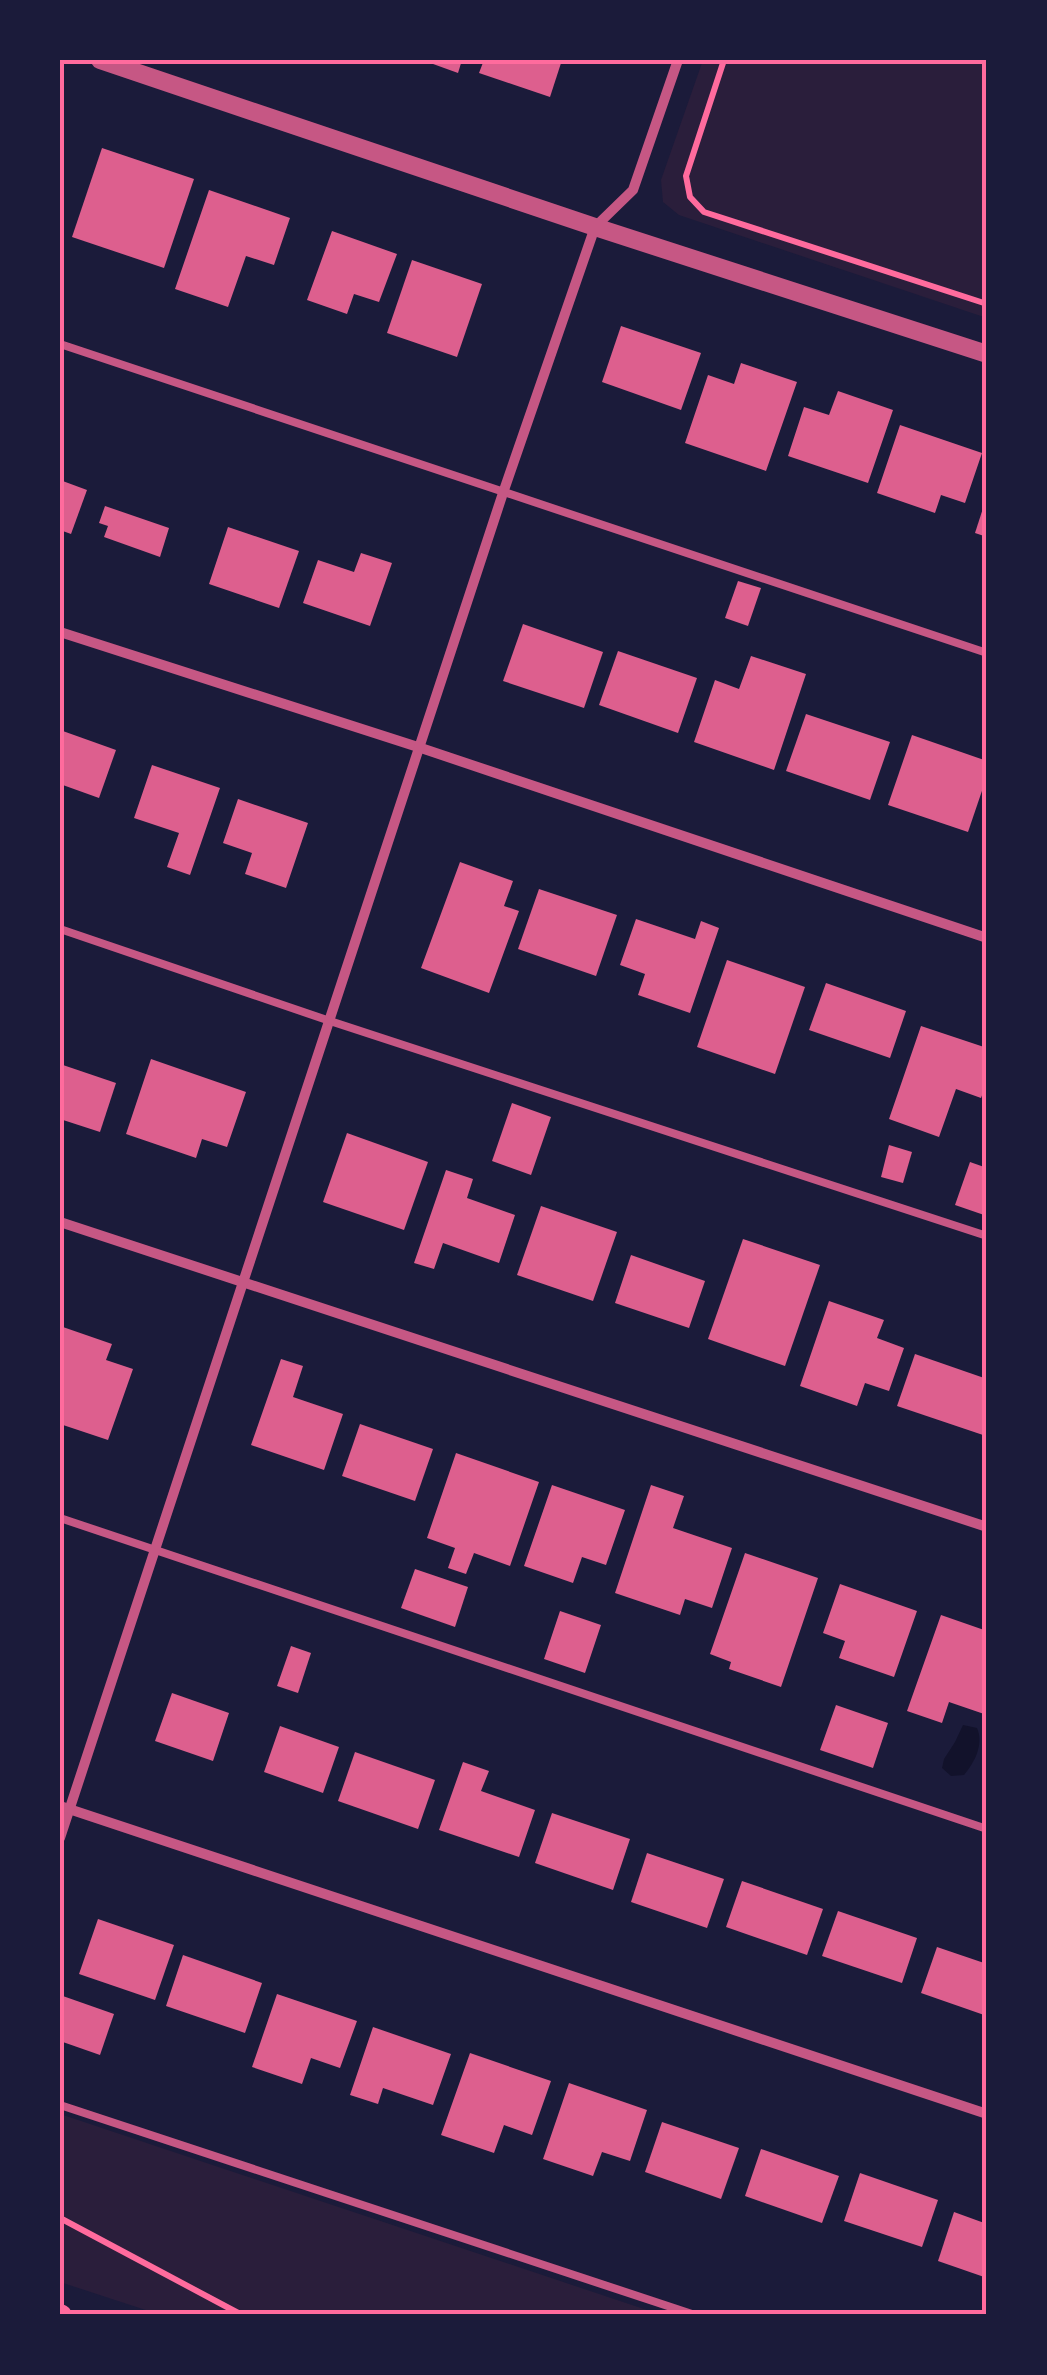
<svg xmlns="http://www.w3.org/2000/svg" width="1047" height="2375" viewBox="0 0 1047 2375" font-family="'Exo 2',sans-serif">
<style>
.green{fill:#2a1e3b}
.water{fill:#12122b}
.building{fill:#dd5f8e}
.lines{fill:none;stroke-linecap:round;stroke-linejoin:round}
.path{stroke:#ff6b9d;stroke-width:6}
.service{stroke:#c65784;stroke-width:8}
.minor{stroke:#c65784;stroke-width:10}
.tertiary{stroke:#c65784;stroke-width:18}
.secondary{stroke:#ff6b9d;stroke-width:20}
.neatline{fill:none;stroke:#ff6b9d;stroke-width:4}
</style>
<rect width="100%" height="100%" fill="#1b1b3a"/>
<g class="green">
<polygon points="703,60 987,60 987,318 679,215 663,202 661,180"/>
<polygon points="60,2114 662,2315 161,2315 60,2282"/>
</g>
<path class="water" d="M963,1725L977,1728C984,1744 975,1762 964,1775L951,1776L942,1768L944,1759L955,1742Z"/>
<g class="building">
<polygon points="422,60 462,60 458,73"/>
<polygon points="484,60 562,60 550,97 479,73"/>
<polygon points="102,148 194,179 164,268 72,237"/>
<polygon points="209,190 290,218 274,265 246,256 228,307 175,289"/>
<polygon points="332,231 397,254 379,302 354,294 347,314 307,300"/>
<polygon points="412,260 482,284 457,357 387,333"/>
<polygon points="621,326 701,353 681,410 602,382"/>
<polygon points="741,363 797,382 766,471 685,443 708,375 734,384"/>
<polygon points="838,391 893,410 868,483 788,456 804,407 829,415"/>
<polygon points="900,425 982,453 965,503 941,495 935,513 877,493"/>
<polygon points="60,480 87,490 71,534 60,530"/>
<polygon points="986,499 987,499 987,537 975,533"/>
<polygon points="105,506 169,528 160,557 104,537 108,526 99,523"/>
<polygon points="228,527 299,551 279,608 209,584"/>
<polygon points="361,553 392,563 370,626 303,603 318,560 354,572"/>
<polygon points="738,581 761,588 748,626 725,618"/>
<polygon points="523,624 603,652 584,708 503,681"/>
<polygon points="618,651 697,678 678,733 599,705"/>
<polygon points="751,656 806,674 774,770 694,742 715,680 739,689"/>
<polygon points="806,714 890,742 870,800 786,771"/>
<polygon points="60,730 116,750 99,798 60,784"/>
<polygon points="912,735 987,761 987,776 968,832 888,805"/>
<polygon points="152,765 220,788 190,875 167,867 179,833 134,818"/>
<polygon points="238,799 308,823 286,888 245,874 252,853 223,843"/>
<polygon points="460,862 513,881 504,906 519,911 489,993 421,968"/>
<polygon points="539,889 617,915 596,976 518,949"/>
<polygon points="636,919 695,939 701,921 719,928 690,1013 638,995 645,974 620,965"/>
<polygon points="727,960 805,987 775,1074 697,1047"/>
<polygon points="826,983 906,1011 890,1058 809,1030"/>
<polygon points="921,1026 987,1048 987,1082 981,1098 956,1089 939,1137 889,1119"/>
<polygon points="151,1059 246,1092 227,1147 202,1139 196,1158 126,1134"/>
<polygon points="60,1064 116,1083 100,1132 60,1119"/>
<polygon points="512,1103 551,1117 531,1175 492,1161"/>
<polygon points="347,1133 428,1162 404,1230 323,1202"/>
<polygon points="889,1145 912,1152 903,1183 881,1177"/>
<polygon points="970,1162 987,1168 987,1216 955,1205"/>
<polygon points="446,1170 473,1179 467,1198 515,1215 499,1263 443,1243 434,1269 414,1263"/>
<polygon points="541,1206 617,1232 593,1301 517,1275"/>
<polygon points="743,1239 820,1265 785,1366 708,1339"/>
<polygon points="631,1255 705,1281 689,1328 615,1303"/>
<polygon points="829,1301 884,1320 877,1338 904,1348 889,1391 865,1383 857,1406 800,1386"/>
<polygon points="60,1326 112,1344 106,1360 133,1369 108,1440 60,1424"/>
<polygon points="915,1354 987,1379 987,1423 983,1435 897,1406"/>
<polygon points="281,1359 303,1366 293,1397 343,1414 324,1470 251,1445"/>
<polygon points="360,1424 433,1449 415,1501 342,1476"/>
<polygon points="456,1453 539,1482 510,1566 474,1553 466,1574 448,1568 455,1548 427,1538"/>
<polygon points="552,1485 625,1510 606,1565 582,1557 573,1583 524,1566"/>
<polygon points="651,1485 684,1496 673,1528 732,1548 712,1608 685,1599 680,1615 615,1593"/>
<polygon points="745,1553 818,1578 781,1687 729,1669 731,1662 710,1654"/>
<polygon points="415,1569 468,1587 455,1627 401,1608"/>
<polygon points="840,1584 917,1611 894,1677 839,1658 845,1641 823,1633"/>
<polygon points="560,1611 601,1625 585,1673 544,1659"/>
<polygon points="941,1615 987,1631 987,1715 949,1702 942,1723 907,1711"/>
<polygon points="291,1646 311,1653 298,1693 277,1686"/>
<polygon points="172,1693 229,1713 213,1761 155,1741"/>
<polygon points="836,1705 888,1723 873,1768 820,1750"/>
<polygon points="280,1726 339,1747 323,1793 264,1772"/>
<polygon points="355,1752 435,1780 418,1829 338,1801"/>
<polygon points="463,1762 489,1771 481,1791 535,1810 519,1857 439,1830"/>
<polygon points="552,1813 630,1839 613,1890 535,1863"/>
<polygon points="647,1853 724,1879 707,1928 631,1902"/>
<polygon points="742,1881 823,1909 807,1955 726,1927"/>
<polygon points="838,1911 917,1938 902,1983 822,1956"/>
<polygon points="98,1919 174,1945 155,2000 79,1974"/>
<polygon points="937,1947 987,1964 987,2016 921,1993"/>
<polygon points="183,1955 262,1983 245,2033 166,2006"/>
<polygon points="277,1994 357,2021 340,2068 311,2058 302,2084 252,2067"/>
<polygon points="60,1995 114,2014 100,2055 60,2041"/>
<polygon points="373,2027 451,2054 433,2105 383,2088 378,2104 350,2095"/>
<polygon points="470,2053 551,2081 532,2135 504,2125 494,2153 441,2135"/>
<polygon points="569,2083 647,2110 630,2161 602,2152 593,2176 543,2159"/>
<polygon points="662,2122 739,2148 721,2199 645,2172"/>
<polygon points="761,2149 839,2176 822,2223 745,2196"/>
<polygon points="860,2173 938,2200 922,2247 844,2221"/>
<polygon points="954,2212 987,2224 987,2278 938,2261"/>
</g>
<g class="lines">
<g class="path">
<polyline points="724,60 686,176 690,197 704,212 987,304"/>
<polyline points="60,2218 242,2315"/>
</g>
<g class="service">
<polyline points="60,344 987,653"/>
<polyline points="60,929 330,1021 987,1236"/>
<polyline points="60,1518 987,1829"/>
<polyline points="60,2105 695,2315"/>
</g>
<g class="minor">
<polyline points="60,632 421,748 987,938"/>
<polyline points="60,1222 987,1527"/>
<polyline points="60,1806 987,2114"/>
<polyline points="60,1838 503,493 595,227 633,190 678,60"/>
</g>
<polyline class="tertiary" points="100,60 595,227 987,354"/>
<polyline class="secondary" points="60,2314 62,2315"/>
</g>
<rect width="1047" height="2375" fill="none" stroke="#1b1b3a" stroke-width="125"/>
<rect x="62" y="62" width="922" height="2250" class="neatline"/>
</svg>
